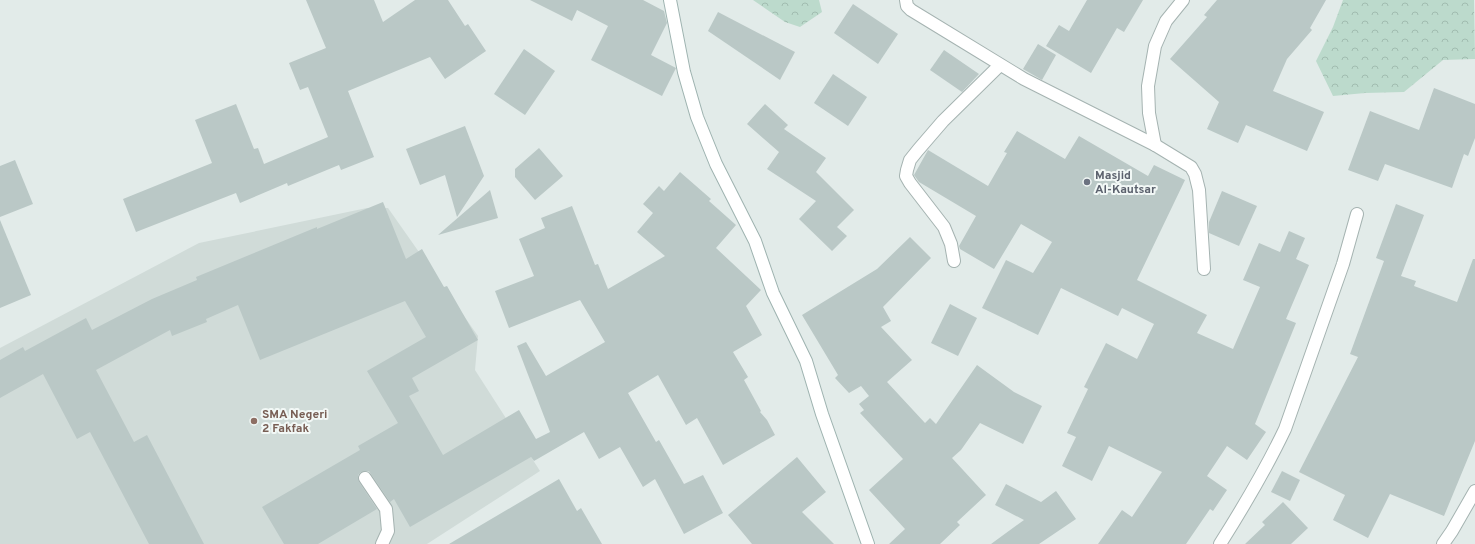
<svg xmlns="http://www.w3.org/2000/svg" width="1475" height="544" viewBox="0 0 1475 544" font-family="Overpass,sans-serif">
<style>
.built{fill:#d0dbd8}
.forest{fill:url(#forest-crowns)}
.building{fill:#bac8c6}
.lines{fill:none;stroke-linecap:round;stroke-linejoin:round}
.street-casing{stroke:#a5b3b1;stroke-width:14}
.secondary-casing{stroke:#9eb3b0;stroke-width:14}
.street{stroke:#fff;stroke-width:12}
.secondary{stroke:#fff;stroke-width:12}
.worship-dot{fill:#6b7280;stroke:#f2f8f6;stroke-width:1.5}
.education-dot{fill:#8d6e63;stroke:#f2f8f6;stroke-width:1.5}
.labels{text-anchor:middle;stroke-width:4;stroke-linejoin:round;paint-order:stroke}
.worship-label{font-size:12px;font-weight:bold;fill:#5b616d;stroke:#f2f8f6;text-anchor:start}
.education-label{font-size:12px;font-weight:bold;fill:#785e54;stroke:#f2f8f6;text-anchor:start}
</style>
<defs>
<pattern id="forest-crowns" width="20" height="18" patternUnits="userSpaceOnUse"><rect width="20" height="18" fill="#bcdacc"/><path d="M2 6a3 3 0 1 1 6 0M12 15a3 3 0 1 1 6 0" fill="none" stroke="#a1bcb0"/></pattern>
</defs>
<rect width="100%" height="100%" fill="#e2ebe9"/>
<polygon class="built" points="367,208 388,208 478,336 475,370 540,471 427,544 0,544 0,348 199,243"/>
<g class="forest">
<polygon points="753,0 819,0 822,12 800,27 785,22"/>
<polygon points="1343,0 1474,0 1475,59 1443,60 1404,92 1365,93 1333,96 1316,61 1333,27"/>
</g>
<g class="building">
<polygon points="306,0 374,0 383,22 415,0 448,0 465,26 468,24 486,51 445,79 430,57 348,91 374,157 341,170 339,165 288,186 287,183 240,203 236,193 136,232 123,199 212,163 195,120 236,104 254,149 258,148 264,164 328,137 308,87 300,90 289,63 326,48"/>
<polygon points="530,0 643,0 664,11 667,23 651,55 676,68 662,96 591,60 608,26 577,10 572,21"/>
<polygon points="1087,0 1143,0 1124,32 1117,28 1091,73 1046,46 1059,25 1069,31"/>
<polygon points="1217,0 1326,0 1310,28 1312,30 1287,59 1273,91 1324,112 1307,151 1246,125 1238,143 1207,129 1219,102 1170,59 1207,17 1204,15"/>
<polygon points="853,4 898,34 878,64 834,33"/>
<polygon points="718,12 795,52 780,80 708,31"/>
<polygon points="1038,44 1056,55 1042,80 1023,69"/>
<polygon points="524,49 555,71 525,115 494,94"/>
<polygon points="944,50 979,74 962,92 930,70"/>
<polygon points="833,74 867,97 848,126 814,103"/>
<polygon points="1434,88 1475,104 1475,138 1468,156 1464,154 1452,188 1385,164 1378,181 1348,170 1370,111 1419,130"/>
<polygon points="765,104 788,125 784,129 826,158 816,172 854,210 837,227 847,236 832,251 799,219 816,201 767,169 779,152 747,124"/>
<polygon points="465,126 484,176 457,217 445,175 420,185 406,149"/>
<polygon points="1017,131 1065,159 1079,136 1148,176 1154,165 1185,180 1137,280 1207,315 1197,333 1233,349 1260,287 1243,280 1259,243 1280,252 1289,231 1305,238 1296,259 1309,265 1286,319 1296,323 1255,424 1266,432 1247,460 1227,446 1207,476 1227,490 1213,511 1210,509 1186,544 1098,544 1122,510 1132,517 1162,472 1109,446 1092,481 1062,466 1076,437 1067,433 1088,389 1084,387 1106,343 1137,359 1154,324 1122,308 1118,316 1061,288 1038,335 982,308 1006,260 1033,273 1052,242 1021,224 994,269 960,249 959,246 976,216 919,182 914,175 928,150 988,186 1007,153 1004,152"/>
<polygon points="539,148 563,176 535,200 515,177 515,169"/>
<polygon points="15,160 33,204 0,217 0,166"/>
<polygon points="680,172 711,199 709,201 736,225 716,248 761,290 746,306 762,335 733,352 748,377 744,380 761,411 760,412 767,420 775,435 723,465 697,418 686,425 658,375 628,393 656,442 659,440 684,484 703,475 723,513 684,534 655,479 643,487 620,447 599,459 584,432 534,461 531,457 410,527 394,499 390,502 369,471 361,472 358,475 359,482 377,509 318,544 284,544 262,507 360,450 358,446 398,423 367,371 426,337 405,301 260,360 238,305 206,319 207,322 172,336 170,330 96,370 134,442 147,435 204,544 149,544 90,432 77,439 43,374 0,398 0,360 23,347 25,351 86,318 92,330 152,299 197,280 196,277 317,227 317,229 383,202 406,259 422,249 444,287 447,286 478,340 412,378 419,391 409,396 443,455 519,410 536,439 550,432 517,346 526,342 546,376 605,342 580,300 509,328 495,291 534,276 519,239 545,228 541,218 572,206 595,265 598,264 608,289 665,256 637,232 653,213 643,204 659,186 664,191"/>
<polygon points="490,190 498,218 438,235"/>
<polygon points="1222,191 1257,206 1239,246 1209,233 1209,222"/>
<polygon points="1396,204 1424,215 1401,276 1416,281 1414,286 1457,302 1473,259 1475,259 1475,441 1444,516 1390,494 1368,538 1333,520 1345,495 1299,472 1358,357 1350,354 1384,261 1376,258"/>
<polygon points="0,220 31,295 0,308"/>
<polygon points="910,237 931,258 883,307 891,321 881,327 912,360 887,382 925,423 930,418 936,424 977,365 1014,392 1042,406 1023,444 980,423 961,450 952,458 986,495 957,522 960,525 940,544 889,544 905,529 869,490 903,459 860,413 864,410 859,404 869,396 861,386 849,393 835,378 838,375 802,315 877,269"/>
<polygon points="950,304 977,318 958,356 931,343"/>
<polygon points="797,457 826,492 802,512 834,544 752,544 728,515"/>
<polygon points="1282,471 1300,480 1290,501 1271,492"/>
<polygon points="559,479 577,511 581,508 602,544 449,544"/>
<polygon points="1006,484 1041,502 1056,491 1076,519 1039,544 991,544 1024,520 995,505"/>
<polygon points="1283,502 1308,528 1291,544 1245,544 1265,525 1262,522"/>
</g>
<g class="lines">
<g class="street-casing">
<g id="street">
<polyline points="906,0 907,6 911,10 1024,79 1155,145 1191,167 1195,174 1199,190 1204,269"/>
<polyline points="1155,145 1149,113 1148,86 1155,46 1166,21 1183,0"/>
<polyline points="954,261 951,244 944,227 910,183 906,176 907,170 910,160 918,150 943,121 1000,65"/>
<polyline points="365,478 386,509 388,531 382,544"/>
<path d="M1220,544C1244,506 1266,469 1285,429L1343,264L1357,214"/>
<polyline points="1443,544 1452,531 1475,491"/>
</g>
</g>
<g class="secondary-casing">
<polyline id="secondary" points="670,0 684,72 697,117 716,164 755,241 773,293 806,361 822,414 868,544"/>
</g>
<use href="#street" class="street"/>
<use href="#secondary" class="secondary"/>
</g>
<circle class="worship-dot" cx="1087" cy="182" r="4"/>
<circle class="education-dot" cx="254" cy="421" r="4"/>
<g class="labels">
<g class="worship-label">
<text x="1095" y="179">Masjid<tspan x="1095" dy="14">Al-Kautsar</tspan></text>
</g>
<g class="education-label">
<text x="262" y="418">SMA Negeri<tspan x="262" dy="14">2 Fakfak</tspan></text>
</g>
</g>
</svg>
